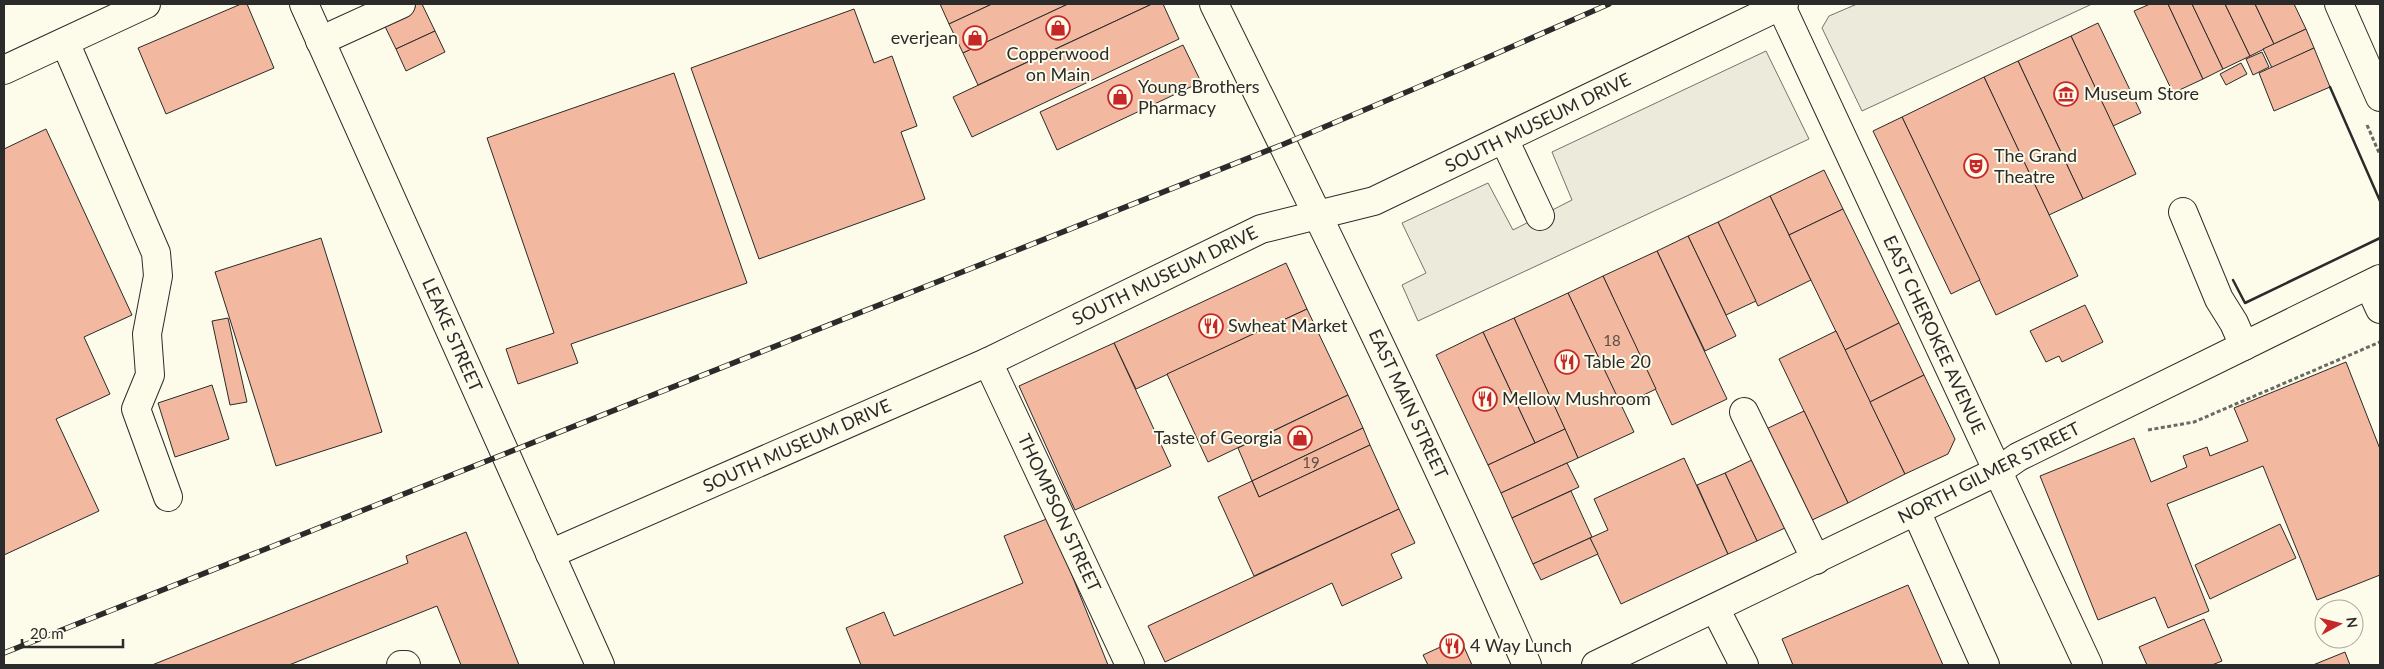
<svg xmlns="http://www.w3.org/2000/svg" width="2384" height="669" viewBox="0 0 2384 669" font-family="Lato,sans-serif">
<style>
.parking{fill:#eceadb;stroke:#74746e}
.building{fill:#f2b8a0;stroke:#2b2b2b}
.lines{fill:none;stroke-linecap:round;stroke-linejoin:round}
.minor-casing{stroke:#2b2b2b;stroke-width:30}
.major-casing{stroke:#2b2b2b;stroke-width:30}
.path{stroke:#6a6964;stroke-width:3;stroke-dasharray:4 2.5;stroke-linecap:butt}
.minor{stroke:#fdfbea;stroke-width:28}
.major{stroke:#fdfbea;stroke-width:28}
.rail-casing{stroke:#2b2b2b;stroke-width:5.5}
.rail{stroke:#fdfbea;stroke-width:4;stroke-dasharray:11;stroke-linecap:butt}
.wall{stroke:#2b2b2b;stroke-width:2.5}
.labels{text-anchor:middle;stroke-width:4;stroke-linejoin:round;paint-order:stroke}
.number-label{font-size:15px;fill:#5d4e48}
.poi-label{font-size:18px;fill:#2b2b2b;stroke:#fdfbea;text-anchor:start}
.street-label{font-size:18px;fill:#2b2b2b;stroke:#fdfbea}
</style>
<rect width="100%" height="100%" fill="#fdfbea"/>
<g class="parking">
<polygon points="1857,4 2092,4 1862,111 1822,28 1829,16"/>
<polygon points="1766,51 1809,139 1418,321 1402,285 1426,273 1402,223 1488,183 1513,230 1572,200 1552,152"/>
</g>
<g class="building">
<polygon points="241,4 247,4 274,68 166,114 138,48"/>
<polygon points="374,4 422,4 435,31 396,49"/>
<polygon points="940,4 992,4 949,24"/>
<polygon points="992,4 1068,4 963,53 949,24"/>
<polygon points="1068,4 1152,4 978,85 963,53"/>
<polygon points="1152,4 1163,4 1179,39 972,137 953,97"/>
<polygon points="2150,4 2168,4 2203,79 2173,93 2134,11"/>
<polygon points="2168,4 2192,4 2223,69 2203,79"/>
<polygon points="2192,4 2225,4 2250,56 2223,69"/>
<polygon points="2225,4 2255,4 2274,44 2250,56"/>
<polygon points="2255,4 2294,4 2306,29 2274,44"/>
<polygon points="854,9 874,63 892,56 917,126 901,132 925,199 759,259 691,68"/>
<polygon points="2098,23 2141,113 2113,126 2071,36"/>
<polygon points="2306,29 2314,48 2272,68 2263,49"/>
<polygon points="435,31 445,52 406,71 396,49"/>
<polygon points="2071,36 2136,174 2083,199 2018,61"/>
<polygon points="1183,45 1201,82 1057,150 1040,112"/>
<polygon points="2314,48 2330,87 2274,111 2259,73"/>
<polygon points="2262,52 2269,67 2253,75 2246,59"/>
<polygon points="2018,61 2083,199 2049,215 1984,77"/>
<polygon points="2241,63 2247,74 2226,85 2220,74"/>
<polygon points="674,73 747,283 571,344 578,363 518,384 506,349 554,333 487,138"/>
<polygon points="1984,77 2078,276 1996,315 1902,117"/>
<polygon points="1902,117 1980,280 1951,294 1873,131"/>
<polygon points="46,129 132,315 84,337 110,394 56,419 99,511 4,555 4,149"/>
<polygon points="1824,170 1843,209 1789,235 1770,196"/>
<polygon points="1770,196 1811,280 1758,306 1718,222"/>
<polygon points="1843,209 1899,323 1845,350 1789,235"/>
<polygon points="1718,222 1756,301 1726,315 1688,236"/>
<polygon points="1688,236 1736,336 1705,351 1657,251"/>
<polygon points="321,238 382,432 276,466 215,272"/>
<polygon points="1657,251 1727,399 1672,425 1603,276"/>
<polygon points="1286,263 1307,309 1136,389 1114,343"/>
<polygon points="1603,276 1656,389 1621,406 1568,293"/>
<polygon points="1568,293 1634,432 1578,458 1514,318"/>
<polygon points="2085,305 2103,342 2062,362 2059,356 2046,362 2030,331"/>
<polygon points="1307,309 1348,395 1208,462 1167,374"/>
<polygon points="228,318 247,402 230,405 212,321"/>
<polygon points="1514,318 1565,429 1535,443 1483,332"/>
<polygon points="1899,323 1924,375 1870,402 1845,350"/>
<polygon points="1836,331 1905,474 1848,503 1779,359"/>
<polygon points="1483,332 1535,443 1488,465 1436,355"/>
<polygon points="1114,343 1171,466 1075,510 1019,386"/>
<polygon points="2346,362 2380,449 2380,575 2317,600 2263,466 2167,504 2209,611 2168,628 2155,597 2098,620 2040,476 2134,438 2151,482 2187,467 2183,456 2207,447 2210,456 2248,441 2234,408"/>
<polygon points="1924,375 1955,439 1948,454 1905,474 1870,402"/>
<polygon points="212,385 229,439 175,457 158,403"/>
<polygon points="1348,395 1363,428 1252,481 1238,448"/>
<polygon points="1804,411 1848,503 1808,522 1764,430"/>
<polygon points="1363,428 1370,445 1259,497 1252,481"/>
<polygon points="1565,429 1578,458 1501,493 1488,465"/>
<polygon points="1370,445 1399,509 1254,576 1218,497 1252,481 1259,497"/>
<polygon points="1684,458 1728,554 1621,604 1590,538 1608,530 1594,499"/>
<polygon points="1756,458 1787,527 1757,541 1725,473"/>
<polygon points="1567,463 1579,487 1512,518 1501,493"/>
<polygon points="1725,473 1757,541 1728,554 1697,485"/>
<polygon points="1571,491 1592,537 1533,564 1512,518"/>
<polygon points="1399,509 1415,543 1391,554 1402,578 1342,606 1332,583 1165,662 1148,626"/>
<polygon points="1049,518 1108,665 861,665 846,628 884,612 894,636 1023,583 1004,536"/>
<polygon points="2280,524 2296,558 2210,599 2195,565"/>
<polygon points="466,532 519,665 461,665 437,606 289,665 152,665 408,563 406,556"/>
<polygon points="1590,538 1598,554 1541,580 1533,564"/>
<polygon points="1908,585 1943,665 1793,665 1782,639"/>
<polygon points="2204,619 2222,661 2212,665 2147,665 2139,647"/>
<polygon points="1460,638 1472,665 1428,665 1423,655"/>
<polygon points="2345,652 2350,665 2313,665"/>
</g>
<g class="lines">
<g class="minor-casing">
<g id="minor">
<polyline points="304,4 600,665"/>
<polyline points="1780,4 2088,665"/>
<polyline points="320,41 401,4"/>
<polyline points="65,42 156,253 158,276 147,334 150,375 136,409 168,497"/>
<polyline points="4,70 146,4"/>
<polyline points="1504,139 1540,216"/>
<polyline points="2183,212 2219,299 2234,323 2244,346"/>
<polyline points="2369,285 2380,309"/>
<polyline points="988,362 1130,665"/>
<polyline points="1744,412 1816,560"/>
<polyline points="1916,511 1985,665"/>
<polyline points="550,554 988,362 1261,229 1374,201 1784,4"/>
<polyline points="1715,608 1744,665"/>
<polyline points="401,665 406,665"/>
<polyline points="1596,665 1998,471 2018,457 2380,279"/>
</g>
</g>
<g class="major-casing">
<g id="major">
<path d="M1214,4C1322,223 1429,442 1527,665"/>
<polyline points="2339,4 2380,97"/>
</g>
</g>
<g class="path">
<polyline points="2367,125 2380,155"/>
<polyline points="2148,430 2194,422 2380,342"/>
</g>
<use href="#minor" class="minor"/>
<use href="#major" class="major"/>
<g class="rail-casing">
<polyline id="rail" points="4,653 1284,144 1468,66 1609,4"/>
</g>
<use href="#rail" class="rail"/>
<g class="wall">
<polyline points="2330,87 2380,201"/>
<polyline points="2233,280 2245,303 2380,238"/>
</g>
</g>
<defs>
<g id="shop-ring" transform="scale(1.25)"><circle r="9.5" fill="#fdfbea" stroke="#c62828" stroke-width="1.5"/><path d="M-5-2.5h2.3a2.7 3.5 0 0 1 5.4 0H5L5.5 6h-11ZM-1.5-2.5h3a1.5 2.3 0 0 0-3 0Z" fill="#c62828"/></g>
<g id="museum-ring" transform="scale(1.25)"><circle r="9.5" fill="#fdfbea" stroke="#c62828" stroke-width="1.5"/><path d="M0-6L6-3V-2H-6V-3ZM-5-1h2V3h-2ZM-1-1h2V3h-2ZM3-1h2V3H3ZM-6 4H6V6H-6Z" fill="#c62828"/></g>
<g id="theatre-ring" transform="scale(1.25)"><circle r="9.5" fill="#fdfbea" stroke="#c62828" stroke-width="1.5"/><path d="M-5-5.5Q0-4 5-5.5V0Q5 5 0 6Q-5 5-5 0ZM-3.3-2.5H-1v1.5H-3.3ZM1-2.5H3.3v1.5H1ZM-2.8 1Q0 5.5 2.8 1Z" fill="#c62828"/></g>
<g id="restaurant-ring" transform="scale(1.25)"><circle r="9.5" fill="#fdfbea" stroke="#c62828" stroke-width="1.5"/><path d="M-5-6h1v4h1v-4h1v4h1v-4h1v5L-1.5 .5V6h-2V.5L-5-1ZM5-6V6H3V1.5H1.5Q1.5-4 5-6Z" fill="#c62828"/></g>
</defs>
<g fill-rule="evenodd">
<use href="#shop-ring" x="1058" y="28"/>
<use href="#shop-ring" x="975" y="38"/>
<use href="#museum-ring" x="2066" y="94"/>
<use href="#shop-ring" x="1120" y="97"/>
<use href="#theatre-ring" x="1976" y="166"/>
<use href="#restaurant-ring" x="1211" y="326"/>
<use href="#restaurant-ring" x="1567" y="362"/>
<use href="#restaurant-ring" x="1485" y="399"/>
<use href="#shop-ring" x="1300" y="438"/>
<use href="#restaurant-ring" x="1452" y="646"/>
</g>
<g class="labels">
<g class="number-label">
<text x="1612" y="346">18</text>
<text x="1311" y="468">19</text>
</g>
<g class="poi-label">
<text x="958" y="44" text-anchor="end">everjean</text>
<text x="1058" y="60" text-anchor="middle">Copperwood<tspan x="1058" dy="21">on Main</tspan></text>
<text x="1138" y="93">Young Brothers<tspan x="1138" dy="21">Pharmacy</tspan></text>
<text x="2084" y="100">Museum Store</text>
<text x="1994" y="162">The Grand<tspan x="1994" dy="21">Theatre</tspan></text>
<text x="1228" y="332">Swheat Market</text>
<text x="1584" y="368">Table 20</text>
<text x="1502" y="405">Mellow Mushroom</text>
<text x="1282" y="444" text-anchor="end">Taste of Georgia</text>
<text x="1470" y="652">4 Way Lunch</text>
</g>
<g class="street-label">
<text transform="translate(1538 123) rotate(-26)" y="6">SOUTH MUSEUM DRIVE</text>
<text transform="translate(1165 276) rotate(-26)" y="6">SOUTH MUSEUM DRIVE</text>
<text transform="translate(452 335) rotate(66)" y="6">LEAKE STREET</text>
<text transform="translate(1934 335) rotate(65)" y="6">EAST CHEROKEE AVENUE</text>
<text transform="translate(1408 404) rotate(65)" y="6">EAST MAIN STREET</text>
<text transform="translate(797 446) rotate(-24)" y="6">SOUTH MUSEUM DRIVE</text>
<text transform="translate(1989 473) rotate(-27)" y="6">NORTH GILMER STREET</text>
<text transform="translate(1059 513) rotate(65)" y="6">THOMPSON STREET</text>
</g>
</g>
<rect width="2384" height="669" fill="none" stroke="#2b2b2b" stroke-width="10"/>
<g transform="translate(2339 624) rotate(83)"><circle r="24" fill="#fdfbea" stroke="#a9a89e"/>
<path d="M0-4L9 19L0 12L-9 19Z" fill="#c62828"/>
<text y="-8" font-size="14" font-weight="bold" text-anchor="middle" fill="#2b2b2b">N</text>
</g>
<path d="M22 639v8h101v-8" fill="none" stroke="#2b2b2b" stroke-width="2.5"/>
<text x="30" y="639" font-size="15" fill="#2b2b2b" stroke="#fdfbea" stroke-width="4" paint-order="stroke">20 m</text>
</svg>
